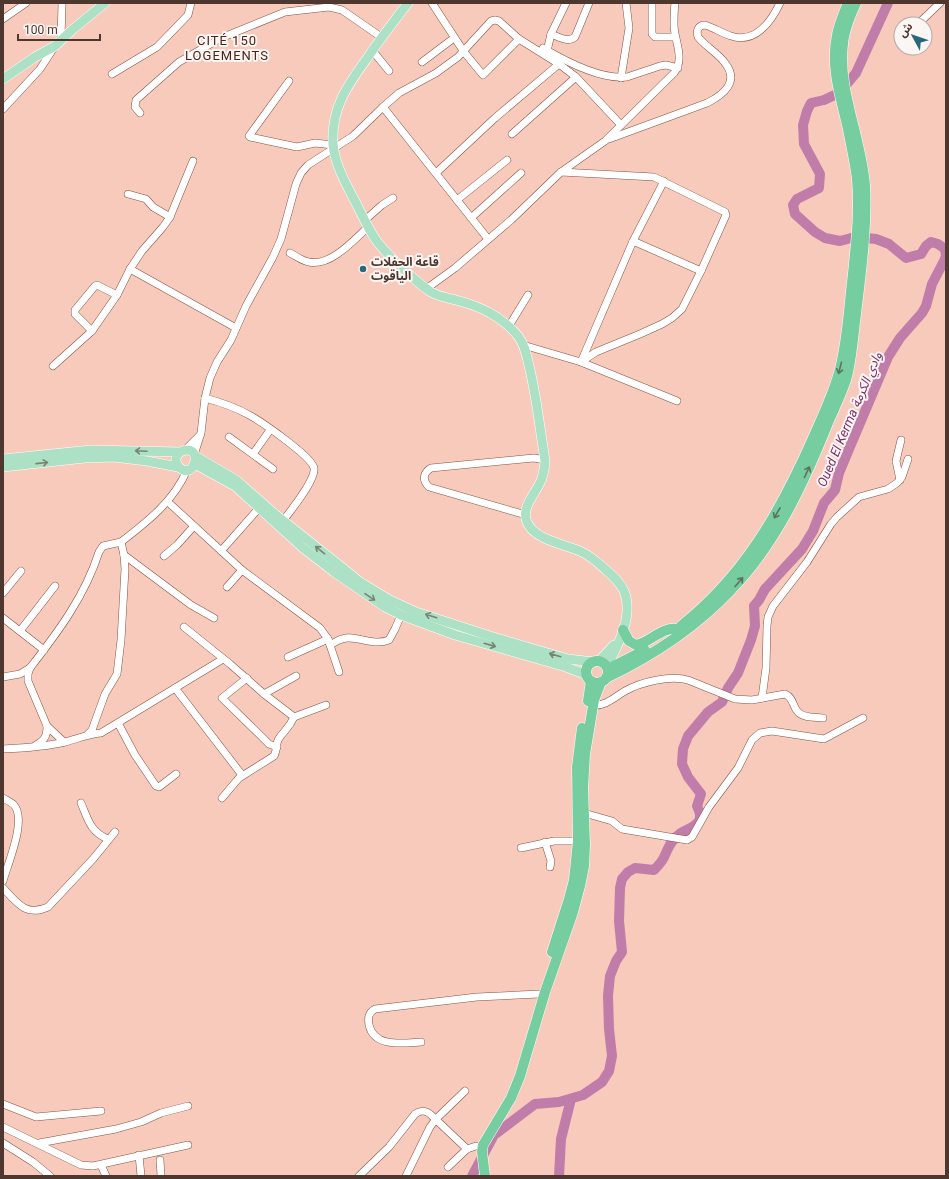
<svg xmlns="http://www.w3.org/2000/svg" width="949" height="1179" viewBox="0 0 949 1179" font-family="Roboto,'Noto Sans Arabic',sans-serif">
<style>
.lines{fill:none;stroke-linecap:round;stroke-linejoin:round}
.river{stroke:#c07daa;stroke-width:10}
.minor-casing{stroke:#845343;stroke-width:8}
.major-casing{stroke:#fff;stroke-width:10}
.highway-casing{stroke:#fff;stroke-width:11}
.minor{stroke:#fff;stroke-width:7}
.major{stroke:#ade1c5;stroke-width:9}
.highway{stroke:#76cd9f;stroke-width:10}
.oneway{stroke:#5d735c}
.oneway2{stroke:#788472}
.poi-dot{fill:#26687b;stroke:#fbf5f3;stroke-width:1.5}
.labels{text-anchor:middle;stroke-width:4;stroke-linejoin:round;paint-order:stroke}
.poi-label{font-size:12px;font-weight:bold;fill:#4d372f;stroke:#fbf5f3;text-anchor:start}
.neighbourhood-label{font-size:13px;letter-spacing:1px;fill:#502415;stroke:#fbf5f3}
.water-label{font-size:13px;font-style:italic;fill:#7e2e69;stroke:#fbf5f3}
</style>
<rect width="100%" height="100%" fill="#f8cabb"/>
<g class="lines">
<g class="river">
<path d="M472,1176L494,1135L535,1104L559,1102L583,1095L602,1082L609,1071L612,1056L609,1029L608,996L610,976L616,961L622,952L619,921L620,888L622,879L628,872L635,868L654,870C658,866 663,861 665,855C669,846 672,839 681,833C687,829 695,827 699,821C702,815 699,811 697,806L701,794L688,777L682,764L683,749L688,736L708,712L722,702L728,688L738,673L751,640L755,626L754,606L759,600L765,589L802,549L813,531L824,503L835,490L839,473L849,449L888,357L900,338L922,313L926,306L932,284L944,261L946,256L945,249L938,244L931,242L926,246L921,254L906,258L889,244L876,239L855,237L840,241L825,238L815,232L795,214L793,205L797,199L819,188L820,174L804,144L803,125L807,111L811,103L824,100L839,93L856,73L888,3"/>
<polyline points="559,1176 561,1139 571,1099"/>
</g>
<g class="minor-casing">
<g id="minor">
<polyline points="432,3 464,52 483,75 519,39"/>
<polyline points="652,3 652,34 655,37 675,37"/>
<polyline points="3,19 26,3"/>
<polyline points="918,24 940,3"/>
<path d="M551,34C559,37 568,43 575,37L589,3"/>
<polyline points="61,40 62,3"/>
<path d="M543,48C565,61 600,80 627,77L660,66L666,65L678,68"/>
<polyline points="372,50 389,71"/>
<polyline points="547,51 551,34 566,3"/>
<polyline points="422,62 454,38"/>
<polyline points="112,74 157,47 188,15 191,3"/>
<polyline points="621,78 629,28 626,3"/>
<polyline points="289,81 249,136 250,137 297,147 315,143 333,145"/>
<polyline points="383,107 488,239"/>
<polyline points="3,109 40,69 55,46"/>
<polyline points="140,113 135,107 136,100 179,62 221,38 285,12 329,7 342,10 381,37"/>
<polyline points="512,134 576,77 621,125"/>
<path d="M609,139L707,103C723,95 740,82 725,63C718,53 706,47 698,37C696,31 698,25 705,25C714,28 722,33 731,36C755,44 771,22 780,3"/>
<polyline points="436,173 495,118 559,64"/>
<polyline points="664,181 633,241 581,362 677,401"/>
<polyline points="128,194 146,199 153,207 170,217"/>
<polyline points="457,200 507,160"/>
<polyline points="471,218 521,173"/>
<polyline points="365,220 382,205 393,198"/>
<polyline points="633,241 701,271"/>
<path d="M290,253C296,256 302,261 309,262C330,267 354,240 368,227"/>
<polyline points="130,269 236,328"/>
<path d="M426,289L455,268L511,220L561,172L605,141L674,73C685,59 675,42 674,26C674,18 674,10 675,3"/>
<polyline points="509,326 528,295"/>
<polyline points="92,331 75,314 75,310 95,286 97,285 117,295"/>
<polyline points="523,345 581,362 596,352 640,334 662,324 672,318 682,309 701,271 726,215 725,212 654,177 561,172"/>
<polyline points="53,366 92,331 117,295 130,269 142,251 163,227 170,217 193,161"/>
<path d="M205,398C220,402 237,408 251,416C263,423 311,456 314,468C316,480 291,510 283,521"/>
<polyline points="229,437 273,469"/>
<polyline points="185,450 200,435"/>
<polyline points="253,454 270,430"/>
<polyline points="194,455 201,433 205,398 210,378 217,362 231,340 246,306 273,257 281,239 296,184 301,173 308,165 353,136 383,107 399,93 436,73 458,57 491,21 495,20 499,21 519,39 559,64 576,77"/>
<polyline points="900,480 896,461 901,440"/>
<polyline points="168,502 242,570 320,628 328,639 339,672"/>
<path d="M526,515L429,487C422,480 423,473 431,468L523,459L534,458L545,460"/>
<polyline points="221,551 259,508"/>
<polyline points="124,555 191,605 214,618"/>
<polyline points="164,556 177,545 194,526"/>
<polyline points="227,587 242,570"/>
<polyline points="3,593 21,571"/>
<polyline points="3,618 44,650"/>
<polyline points="184,627 230,664 264,694 296,676"/>
<polyline points="20,631 55,586"/>
<path d="M330,645C334,643 338,640 342,639C356,634 372,647 389,640L395,629L401,615"/>
<polyline points="288,657 328,639"/>
<polyline points="3,677 20,674 30,668"/>
<polyline points="247,678 222,698 263,738 269,744 277,747"/>
<polyline points="175,688 242,775"/>
<polyline points="264,694 294,717 326,705"/>
<polyline points="762,698 766,668 767,626 768,617 773,606 807,562 831,524 837,517 859,497 888,489 897,483 902,477 908,459"/>
<path d="M592,706C608,705 613,698 625,691C641,682 670,675 688,680L735,699L752,700L785,694C794,698 792,706 798,712C803,718 815,717 823,718"/>
<polyline points="118,723 135,755 156,786 159,787 176,774"/>
<path d="M47,726L28,681V674L30,668C58,632 85,596 99,552L103,546L121,542"/>
<path d="M88,734L92,730L105,694L117,674L121,640L125,569L124,555L121,542C147,522 174,501 187,470"/>
<path d="M36,745C45,740 47,736 47,726L64,742"/>
<path d="M3,749C24,748 45,747 65,742C77,739 88,734 101,733L223,659"/>
<path d="M3,798C6,800 11,802 14,805C27,820 8,863 3,881"/>
<path d="M222,798L239,778L274,756C277,751 276,745 278,740C283,731 289,729 294,717"/>
<path d="M81,803C88,819 90,832 108,839"/>
<polyline points="584,813 612,821 622,829 687,840 692,837 709,807 738,768 752,740 760,733 772,731 824,739 863,718"/>
<polyline points="545,842 551,861 550,867"/>
<polyline points="521,848 554,841 578,841"/>
<path d="M3,888C17,903 26,917 48,907L93,859L115,832"/>
<path d="M421,1042C403,1043 374,1048 369,1025C368,1018 368,1013 375,1009L477,997L539,994"/>
<polyline points="3,1104 36,1117 101,1111"/>
<polyline points="3,1127 81,1165 93,1166 188,1145"/>
<polyline points="3,1143 33,1162 50,1176"/>
<polyline points="39,1143 116,1129 141,1122 161,1113 188,1106"/>
<polyline points="139,1155 141,1176"/>
<polyline points="160,1160 161,1176"/>
<polyline points="101,1165 106,1176"/>
<polyline points="448,1167 467,1149 476,1146"/>
<path d="M359,1176L389,1147L415,1114C421,1110 425,1110 430,1114L467,1149"/>
<polyline points="406,1176 430,1127 436,1119 465,1091"/>
</g>
</g>
<g class="major-casing">
<g id="major">
<path d="M408,3C394,21 381,38 368,57C348,85 331,107 333,144C335,167 349,189 359,209C364,219 369,230 376,240C386,254 417,283 431,292C441,298 452,298 463,302C484,308 504,319 518,336C526,346 527,359 530,370C537,400 540,430 545,460C545,466 544,472 542,478C538,491 520,507 527,522C535,541 566,544 582,552C591,556 599,564 606,570C613,576 620,582 624,591C634,615 618,646 607,666"/>
<polyline points="3,79 35,57 55,46 72,30 105,3"/>
<polyline points="195,456 236,480 276,515 339,565 360,582 390,600 416,612 493,637 568,659 593,662"/>
<path d="M3,459L91,450L180,452C204,441 196,481 180,468C174,463 175,456 180,452"/>
<polyline points="195,464 235,486 303,548 334,572 385,607 401,615 455,635 566,667 587,675"/>
<polyline points="3,467 85,458 113,457 147,461 178,467"/>
<polyline points="599,661 614,645"/>
</g>
</g>
<g class="highway-casing">
<g id="highway">
<path d="M681,626C745,575 780,512 813,438C823,415 834,393 840,369C848,338 849,305 853,274C856,243 860,211 857,179C855,162 851,145 848,129C841,98 830,67 837,35C839,24 844,13 848,3"/>
<path d="M623,630L629,641L636,645C651,642 661,627 677,629"/>
<circle cx="597" cy="672" r="11"/>
<polyline points="608,669 645,650"/>
<path d="M606,678C652,656 695,628 730,591C776,544 804,483 828,423C834,409 841,395 846,380C852,359 853,336 856,314C861,272 867,229 865,186C862,140 837,89 843,44C844,30 850,16 856,3"/>
<polyline points="588,701 591,681"/>
<polyline points="552,952 569,899 574,880 578,841 577,767 582,728"/>
<polyline points="485,1176 482,1152 483,1145 511,1098 520,1076 545,992 573,912 580,886 584,866 585,845 583,788 585,754 594,700 601,682"/>
</g>
</g>
<use href="#minor" class="minor"/>
<use href="#major" class="major"/>
<use href="#highway" class="highway"/>
</g>
<defs><path id="oneway-shaft" d="M-6 0H5M1.5-3L5.5 0L1.5 3" fill="none" stroke-width="1.6" stroke-linecap="round" stroke-linejoin="round"/></defs>
<g class="oneway">
<use href="#oneway-shaft" transform="translate(840 368) rotate(104)"/>
<use href="#oneway-shaft" transform="translate(807 472) rotate(-65)"/>
<use href="#oneway-shaft" transform="translate(777 513) rotate(120)"/>
<use href="#oneway-shaft" transform="translate(739 582) rotate(-49)"/>
</g>
<g class="oneway2">
<use href="#oneway-shaft" transform="translate(141 451) rotate(-177)"/>
<use href="#oneway-shaft" transform="translate(42 463) rotate(-6)"/>
<use href="#oneway-shaft" transform="translate(320 550) rotate(-141)"/>
<use href="#oneway-shaft" transform="translate(370 597) rotate(34)"/>
<use href="#oneway-shaft" transform="translate(431 616) rotate(-162)"/>
<use href="#oneway-shaft" transform="translate(490 645) rotate(16)"/>
<use href="#oneway-shaft" transform="translate(555 655) rotate(-164)"/>
</g>
<circle class="poi-dot" cx="363" cy="269" r="4"/>
<g class="labels">
<g class="poi-label">
<text x="371" y="266">قاعة الحفلات<tspan x="371" dy="14">الياقوت</tspan></text>
</g>
<g class="neighbourhood-label">
<text x="227" y="45">CITÉ 150<tspan x="227" dy="15">LOGEMENTS</tspan></text>
</g>
<g class="water-label">
<text transform="translate(849 419) rotate(-67)" y="5">Oued El Kerma وادي الكرمة</text>
</g>
</g>
<rect width="949" height="1179" fill="none" stroke="#4d372f" stroke-width="8"/>
<g transform="translate(913 36) rotate(310)"><circle r="19" fill="#fbf5f3" stroke="#b5a9a5"/>
<path d="M0-3L7 15L0 10L-7 15Z" fill="#26687b"/>
<text y="-6" font-size="11" font-weight="bold" text-anchor="middle" fill="#4d372f">ش</text>
</g>
<path d="M18 34v6h82v-6" fill="none" stroke="#4d372f" stroke-width="2"/>
<text x="24" y="34" font-size="12" fill="#4d372f" stroke="#fbf5f3" stroke-width="3" paint-order="stroke">100 m</text>
</svg>
